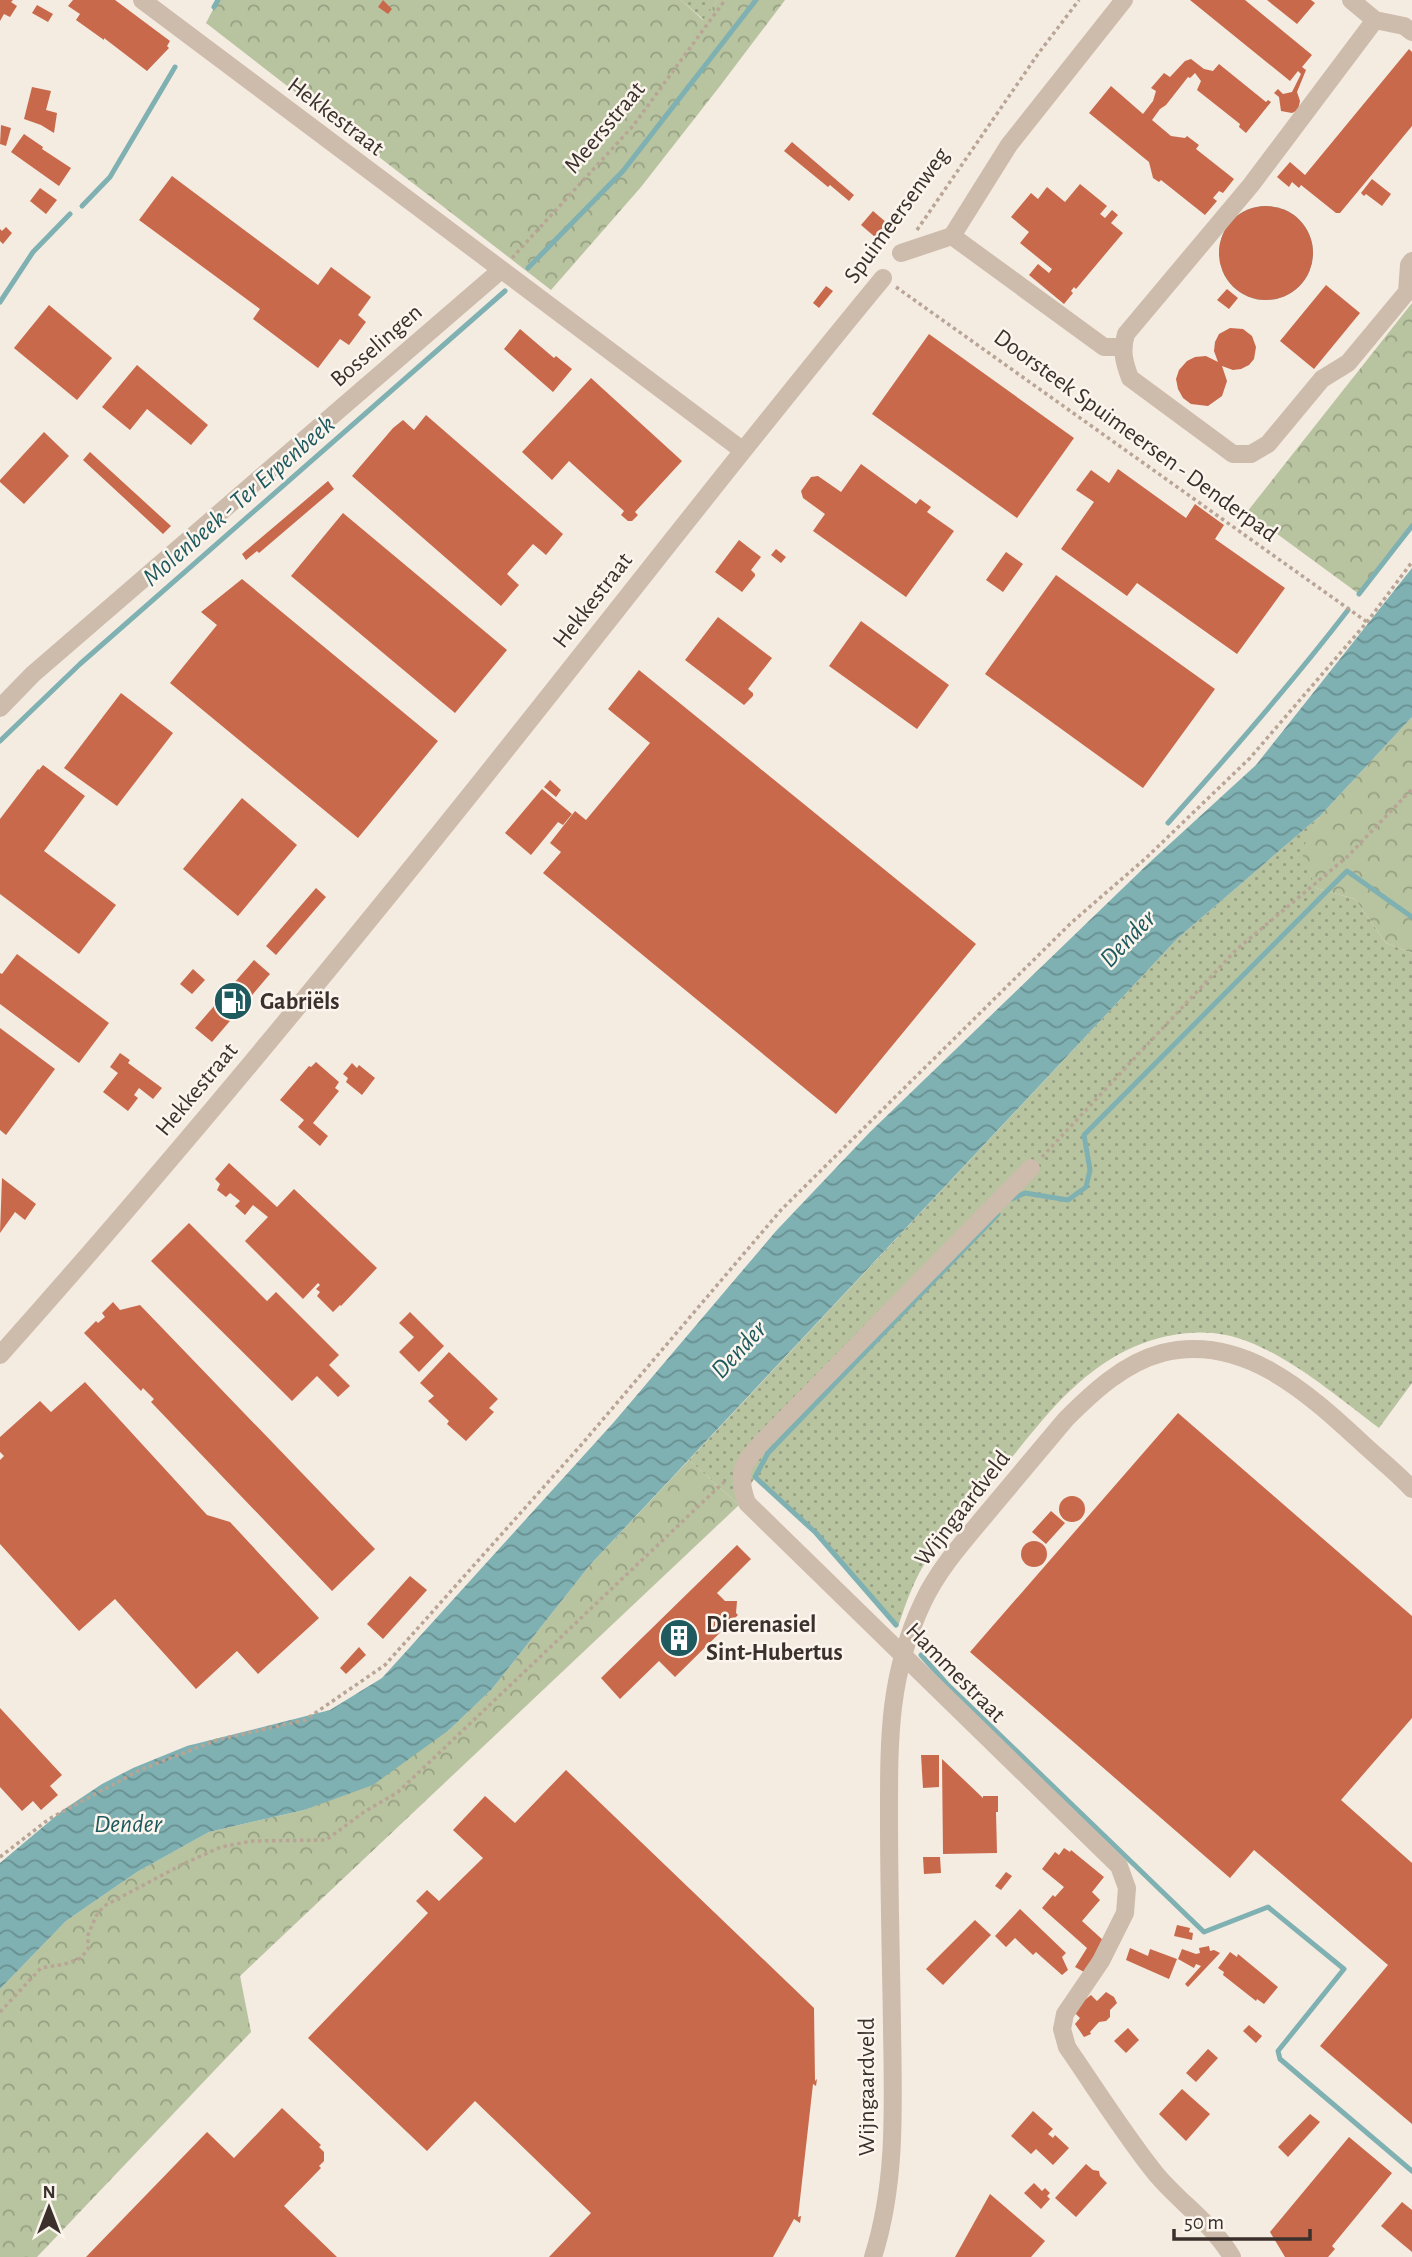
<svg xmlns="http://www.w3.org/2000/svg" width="1412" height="2257" viewBox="0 0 1412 2257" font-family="'Alegreya Sans',sans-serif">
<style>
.grass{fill:url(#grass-dots)}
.forest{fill:url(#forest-crowns)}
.water{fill:url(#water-waves)}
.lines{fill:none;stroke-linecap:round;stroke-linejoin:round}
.stream{stroke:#7fb0b2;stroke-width:5}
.building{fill:#c8694b}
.path{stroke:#b9a596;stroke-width:3.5;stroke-dasharray:3.5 3.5;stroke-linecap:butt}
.minor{stroke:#cdbbac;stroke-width:18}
.labels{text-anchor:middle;stroke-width:5;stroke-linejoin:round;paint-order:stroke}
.street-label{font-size:24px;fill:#3b302b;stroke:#fbf5ee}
.poi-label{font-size:24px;font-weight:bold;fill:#3b302b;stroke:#fbf5ee;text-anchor:start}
.water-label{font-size:26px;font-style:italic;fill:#1f5a5e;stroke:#fbf5ee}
</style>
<defs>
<pattern id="grass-dots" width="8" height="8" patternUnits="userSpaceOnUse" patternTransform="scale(1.75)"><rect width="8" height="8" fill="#b8c4a0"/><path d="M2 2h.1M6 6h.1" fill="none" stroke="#97a083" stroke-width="1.8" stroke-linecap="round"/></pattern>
<pattern id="forest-crowns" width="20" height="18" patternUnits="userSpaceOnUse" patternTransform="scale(1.75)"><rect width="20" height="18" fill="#b8c4a0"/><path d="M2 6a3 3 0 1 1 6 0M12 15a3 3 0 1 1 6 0" fill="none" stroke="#97a083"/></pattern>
<pattern id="water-waves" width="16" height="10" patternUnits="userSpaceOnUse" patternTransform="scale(1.75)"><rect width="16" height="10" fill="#7fb0b2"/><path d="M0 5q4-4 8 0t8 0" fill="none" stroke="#699091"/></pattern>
</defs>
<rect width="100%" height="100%" fill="#f4ebe1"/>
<g class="grass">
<polygon points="681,0 718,0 704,20"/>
<path d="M1321,815L1302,851L1316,888L1355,899L1386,943L1412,953V1383L1379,1428C1336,1396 1279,1346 1226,1335C1181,1326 1132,1342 1096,1369C1054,1399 1022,1447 988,1486C969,1508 946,1531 930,1555C915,1577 906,1602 898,1627L816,1533L755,1477L739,1505L689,1460L1178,938Z"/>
</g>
<g class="forest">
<polygon points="218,0 681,0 703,20 718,0 785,0 720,86 641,187 551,290 206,23"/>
<polygon points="1412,303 1412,526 1359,594 1247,512"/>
<polygon points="1412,717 1412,953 1386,943 1355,899 1316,888 1301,851 1321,815"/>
<polygon points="689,1460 739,1505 240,1976 251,2032 37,2257 0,2257 0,1989 66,1921 137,1872 209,1832 304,1810 449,1730 492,1689 590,1565"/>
</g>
<g class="water">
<circle cx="1266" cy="253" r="47"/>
<polygon points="1412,568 1412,717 1321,815 1178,938 590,1565 492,1689 449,1730 373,1785 304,1810 209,1832 137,1872 66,1921 0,1989 0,1863 63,1810 102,1784 133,1768 187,1746 330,1710 382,1678 614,1422 776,1231 870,1132 1150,862 1256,765"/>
</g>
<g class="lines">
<g class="stream">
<polyline points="214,7 218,0"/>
<polyline points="82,206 110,177 175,67"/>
<polyline points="528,268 623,171 756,0"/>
<polyline points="0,302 33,252 70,214"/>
<polyline points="1359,594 1412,526"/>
<polyline points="0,741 80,664 505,291"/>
<path d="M1168,823C1230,754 1291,684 1348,610"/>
<polyline points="1012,1199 1025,1193 1068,1200 1086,1187 1090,1170 1084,1135 1347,871 1412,917"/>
<polyline points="896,1625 816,1533 755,1477 768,1453 998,1214"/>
<polyline points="921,1655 947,1684 1204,1932 1268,1907 1344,1969 1278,2051 1280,2059 1412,2171"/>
</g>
</g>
<g class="building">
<polygon points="0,0 13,0 11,2 17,6 10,17 4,14 0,21"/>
<polygon points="73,0 115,0 170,41 167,46 169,48 147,71 104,38 104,40 76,20 80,14 68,6"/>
<polygon points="383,0 392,9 388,14 378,7"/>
<polygon points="1190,0 1245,0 1312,55 1302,67 1306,70 1297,92 1300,101 1298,110 1292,113 1281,111 1279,97 1274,93 1278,89 1283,94 1292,92 1301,74 1298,71 1290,81"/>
<polygon points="1267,0 1311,0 1315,3 1297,24"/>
<polygon points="37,5 53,14 48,22 32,13"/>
<polygon points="1409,49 1412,52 1412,126 1340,213 1336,213 1301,185 1299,188 1292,182 1289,187 1277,177 1290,162 1305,175"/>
<polygon points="1191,59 1204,69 1213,71 1219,64 1266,102 1268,100 1271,102 1246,133 1239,127 1240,124 1197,90 1201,81 1195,73 1190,78 1188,77 1166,105 1160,109 1152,120 1171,136 1185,138 1187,136 1199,145 1196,149 1234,179 1223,193 1219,191 1213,198 1217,201 1205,215 1161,180 1159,182 1153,178 1149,162 1089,113 1111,86 1143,114 1153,101 1156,91 1151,88 1164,73 1170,77 1185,61"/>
<polygon points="32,87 51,91 46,110 57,113 54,133 41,125 24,119"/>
<polygon points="1,125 11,128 6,146 0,144"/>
<polygon points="24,134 43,147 42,149 71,168 59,186 11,152"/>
<polygon points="792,142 854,195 849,201 830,185 828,187 784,151"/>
<polygon points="172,176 318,285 331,267 371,297 358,315 366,322 349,345 340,339 318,368 253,319 260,309 139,220"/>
<polygon points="1372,179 1391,194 1382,206 1366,194 1364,196 1361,193"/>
<polygon points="1080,184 1107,206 1100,214 1105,218 1112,210 1118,215 1111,223 1123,233 1076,289 1074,287 1071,291 1073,293 1064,304 1029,275 1038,264 1049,273 1052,269 1020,243 1029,232 1011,217 1031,193 1038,199 1047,187 1065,202"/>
<polygon points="40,188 57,200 46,214 30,201"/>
<circle cx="1266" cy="253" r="47"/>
<polygon points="873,211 887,223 875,237 861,225"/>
<polygon points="6,227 12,233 3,244 0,241 0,229 2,231"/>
<polygon points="1326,285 1360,313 1314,369 1280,341"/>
<polygon points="826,286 833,291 819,308 813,303"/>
<polygon points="1227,289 1238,298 1229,309 1217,300"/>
<polygon points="49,305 112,358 77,400 14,348"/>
<polygon points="1230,328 1243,329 1252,336 1256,347 1254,359 1249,365 1241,369 1233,370 1222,366 1227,381 1222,396 1208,406 1191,404 1183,398 1178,389 1176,379 1179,370 1187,361 1195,357 1206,356 1218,362 1214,351 1215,342 1219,334"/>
<polygon points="520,329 554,358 556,356 572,369 553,392 504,349"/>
<polygon points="929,334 1074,438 1017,518 872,414"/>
<polygon points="137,365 208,425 191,445 147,409 130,430 102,407"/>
<polygon points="591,378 682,461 635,512 638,515 632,521 628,521 621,515 624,511 569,461 552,480 522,452"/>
<polygon points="426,415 563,534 546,555 533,544 507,574 519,585 501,606 352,476 393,428 403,420 414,430"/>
<polygon points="44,432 69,456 24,504 0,482 0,480"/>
<polygon points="90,452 171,526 163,534 83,460"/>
<polygon points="861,464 916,504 920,499 931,507 927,512 954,531 906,597 813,531 825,514 803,498 801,491 811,477 818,476 841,492"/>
<polygon points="1118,469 1186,518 1195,504 1224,525 1215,539 1285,588 1237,654 1137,583 1127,596 1061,549 1094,502 1076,490 1091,470 1109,483"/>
<polygon points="328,481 334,489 259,553 257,551 246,560 242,554"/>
<polygon points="343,513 507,650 455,713 291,576"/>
<polygon points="739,540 761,557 751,570 755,574 755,576 742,592 715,572"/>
<polygon points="776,549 786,557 781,563 771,555"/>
<polygon points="1006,552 1023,564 1003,592 986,580"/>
<polygon points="1056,575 1215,689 1143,788 985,674"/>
<polygon points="242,579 438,741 358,838 170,683 217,625 201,612"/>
<polygon points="718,617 772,658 748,689 753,693 753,696 744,705 685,660"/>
<polygon points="861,621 949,685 917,729 829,666"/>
<polygon points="639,670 976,944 836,1114 543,873 561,852 550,843 575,811 586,820 650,743 608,709"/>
<polygon points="121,693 173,733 117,806 64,768"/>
<polygon points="43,765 85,796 44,851 116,905 79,954 0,894 0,819 38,769 39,770"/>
<polygon points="550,780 561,790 556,797 544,787"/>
<polygon points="542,789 572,814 563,825 558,822 531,855 505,833"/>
<polygon points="242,798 297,845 238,916 183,869"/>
<polygon points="316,888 326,897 276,955 266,946"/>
<polygon points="17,954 109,1023 79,1063 0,1004 0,973 2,974"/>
<polygon points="254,960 270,974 212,1042 195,1028"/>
<polygon points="193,969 205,980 192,994 180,984"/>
<polygon points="0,1028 55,1069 6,1135 0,1130"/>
<polygon points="120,1053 130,1060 128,1063 162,1088 153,1099 139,1088 134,1095 138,1098 128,1111 103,1092 118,1073 110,1067"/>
<polygon points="316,1062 339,1082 335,1088 339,1091 313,1123 328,1136 320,1146 298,1127 304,1120 280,1100 309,1066 311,1067"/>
<polygon points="352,1063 357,1068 359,1065 375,1078 362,1095 346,1082 348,1078 343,1074"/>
<polygon points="229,1163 277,1207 294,1189 377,1268 341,1306 340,1305 333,1312 317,1296 320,1292 316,1289 320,1285 318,1283 303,1299 245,1241 268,1217 253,1205 245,1215 235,1206 240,1201 230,1193 226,1197 217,1190 220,1184 215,1179"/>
<polygon points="2,1178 36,1204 25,1220 15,1212 0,1233"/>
<polygon points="189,1223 267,1301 276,1292 339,1355 329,1365 350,1386 338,1397 317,1376 292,1401 151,1261"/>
<polygon points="113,1302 120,1310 140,1305 375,1549 332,1591 151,1402 154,1399 143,1388 141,1391 84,1333 96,1321 98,1323 105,1317 102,1313"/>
<polygon points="410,1312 444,1346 419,1372 399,1352 414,1337 399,1323"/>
<polygon points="449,1352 498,1399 489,1408 494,1412 466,1441 447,1424 449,1421 428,1401 434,1396 420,1383"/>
<polygon points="85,1382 207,1515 230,1522 319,1618 258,1674 237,1651 196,1689 115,1599 79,1631 0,1544 0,1460 4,1456 0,1452 0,1437 40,1401 51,1412"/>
<polygon points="1178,1413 1412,1616 1412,1718 1341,1800 1412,1863 1412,2124 1320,2046 1388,1965 1254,1850 1230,1878 970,1652"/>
<circle cx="1072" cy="1509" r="13"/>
<polygon points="1051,1511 1065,1523 1046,1544 1032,1532"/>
<circle cx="1034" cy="1554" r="13"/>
<polygon points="737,1545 751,1559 717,1593 725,1601 737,1601 736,1613 738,1615 675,1677 659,1661 620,1699 601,1678"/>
<polygon points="410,1576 427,1590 383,1639 367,1624"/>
<polygon points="359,1647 366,1655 346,1674 340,1668"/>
<polygon points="0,1708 62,1775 50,1786 58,1795 41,1810 33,1801 22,1811 0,1787"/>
<polygon points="921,1755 939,1755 939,1787 923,1788"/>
<polygon points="942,1759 983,1798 983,1796 998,1796 998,1812 996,1812 997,1853 943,1854"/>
<polygon points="566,1770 814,2008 815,2081 817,2079 816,2086 813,2084 798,2217 801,2216 800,2223 794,2219 773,2257 549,2257 591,2213 475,2101 427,2151 308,2038 428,1913 416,1901 427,1890 439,1901 483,1858 453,1830 485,1796 515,1823"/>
<polygon points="1064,1848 1070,1852 1071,1850 1104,1877 1092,1892 1100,1900 1082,1921 1104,1941 1084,1972 1075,1967 1087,1948 1042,1908 1053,1895 1055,1897 1064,1887 1042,1869 1055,1852 1059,1855"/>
<polygon points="923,1857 940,1857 941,1873 924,1874"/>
<polygon points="1006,1872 1012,1876 1001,1890 995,1886"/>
<polygon points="1020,1909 1066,1953 1062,1957 1068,1970 1062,1975 1036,1952 1033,1955 1015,1938 1006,1947 995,1936"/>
<polygon points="975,1920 991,1935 943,1985 926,1969"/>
<polygon points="1177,1925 1190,1928 1189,1932 1193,1933 1192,1940 1174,1936"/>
<polygon points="1209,1946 1210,1951 1214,1950 1220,1953 1188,1987 1185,1984 1201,1966 1196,1964 1194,1968 1178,1959 1182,1949 1196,1954 1200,1953 1199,1948"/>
<polygon points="1130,1948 1148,1956 1150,1949 1177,1959 1169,1979 1126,1960"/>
<polygon points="1230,1952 1237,1957 1238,1954 1278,1987 1264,2004 1257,1999 1256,2001 1223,1975 1224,1972 1218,1968"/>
<polygon points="1106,1992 1114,1997 1117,2003 1110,2010 1110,2017 1106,2021 1099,2022 1090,2032 1091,2034 1084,2037 1075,2024 1080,2018 1075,2013 1082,2002 1091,1995 1097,2001"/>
<polygon points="1249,2025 1262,2036 1256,2043 1243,2031"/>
<polygon points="1128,2028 1139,2040 1126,2053 1114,2041"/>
<polygon points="1208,2049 1218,2058 1196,2082 1186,2073"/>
<polygon points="1182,2089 1210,2114 1186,2141 1159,2114"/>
<polygon points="282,2108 321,2145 319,2147 324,2152 324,2161 319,2166 321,2168 284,2206 337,2257 86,2257 207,2132 234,2158"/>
<polygon points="1033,2111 1053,2129 1048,2134 1053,2138 1055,2135 1069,2148 1053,2165 1036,2149 1031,2154 1011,2136"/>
<polygon points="1310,2114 1320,2122 1288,2157 1278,2147"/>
<polygon points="1349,2137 1392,2173 1332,2246 1335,2249 1328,2257 1285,2257 1270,2232"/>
<polygon points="1086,2164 1093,2170 1099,2171 1100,2176 1107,2183 1076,2217 1055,2198"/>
<polygon points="1034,2183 1042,2191 1045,2188 1050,2193 1047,2196 1050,2199 1041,2209 1024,2193"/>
<polygon points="990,2194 1045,2241 1031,2257 955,2257"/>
<polygon points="1402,2202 1412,2210 1412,2252 1381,2226"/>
</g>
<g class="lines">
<g class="path">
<polyline points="917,230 1038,54 1079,0"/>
<polyline points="512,258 633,126 725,0"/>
<polyline points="896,287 1367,622"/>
<polyline points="1042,1157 1236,950 1348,856 1412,789"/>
<polyline points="0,1857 49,1819 140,1770 217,1740 305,1720 385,1665 582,1444 781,1210 1071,923 1146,858 1250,758 1367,622 1412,562"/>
<polyline points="0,2012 41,1968 65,1964 81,1958 88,1949 88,1935 96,1916 104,1906 183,1864 221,1847 252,1841 326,1840 364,1812 398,1792 725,1481"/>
</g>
<g class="minor">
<polyline points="142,0 742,450"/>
<polyline points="1351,0 1375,20 1404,26 1412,32"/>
<path d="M1375,20L1251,185L1126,334C1121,351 1124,362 1130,378L1233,454H1251L1268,444L1322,379L1348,363L1407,292L1409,265L1412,261"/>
<polyline points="952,236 1104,347 1122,347"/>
<polyline points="901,253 952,236 1009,145 1124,0"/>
<polyline points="0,708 33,674 501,270"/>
<path d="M1031,1168L762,1442C742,1465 736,1472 747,1503L1119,1866L1127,1888L1125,1913L1101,1961L1065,2014L1062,2029L1067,2047C1096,2089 1124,2134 1156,2174C1180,2203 1213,2224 1232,2257"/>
<path d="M0,1355C149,1188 292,1016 433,841C584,654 730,463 883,278"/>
<path d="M873,2257C897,2182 893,2104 892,2026C891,1957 889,1888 889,1819C889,1739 888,1676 923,1602C939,1568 964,1541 988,1512C1014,1481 1040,1450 1066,1419C1093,1392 1124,1363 1162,1353C1242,1333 1307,1392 1361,1442C1378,1458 1396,1472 1412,1489"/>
</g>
</g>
<defs>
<g id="fuel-disc" transform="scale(2.0125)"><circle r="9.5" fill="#1f5a5e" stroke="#fbf5ee"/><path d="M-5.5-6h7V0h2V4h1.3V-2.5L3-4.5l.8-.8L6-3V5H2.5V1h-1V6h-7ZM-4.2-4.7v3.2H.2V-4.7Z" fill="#fff"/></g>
<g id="building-disc" transform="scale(2.0125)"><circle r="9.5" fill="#1f5a5e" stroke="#fbf5ee"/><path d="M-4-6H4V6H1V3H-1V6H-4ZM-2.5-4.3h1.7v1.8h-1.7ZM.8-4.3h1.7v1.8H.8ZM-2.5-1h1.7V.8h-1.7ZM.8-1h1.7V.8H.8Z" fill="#fff"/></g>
</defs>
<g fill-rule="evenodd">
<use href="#fuel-disc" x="233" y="1001"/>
<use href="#building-disc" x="679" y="1638"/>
</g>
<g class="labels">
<g class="street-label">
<text transform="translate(336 116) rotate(37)" y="8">Hekkestraat</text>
<text transform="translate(604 127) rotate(-50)" y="8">Meersstraat</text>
<text transform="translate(896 215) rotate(-54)" y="8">Spuimeersenweg</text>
<text transform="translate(376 345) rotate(-41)" y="8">Bosselingen</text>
<text transform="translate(1136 435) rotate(36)" y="8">Doorsteek Spuimeersen - Denderpad</text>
<text transform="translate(592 600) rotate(-52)" y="8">Hekkestraat</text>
<text transform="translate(196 1089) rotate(-50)" y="8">Hekkestraat</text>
<text transform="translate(962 1508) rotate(-52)" y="8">Wijngaardveld</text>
<text transform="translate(956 1672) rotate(45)" y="8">Hammestraat</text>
<text transform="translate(866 2087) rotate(-90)" y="8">Wijngaardveld</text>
</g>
<g class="poi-label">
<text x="260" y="1009">Gabriëls</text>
<text x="706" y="1632">Dierenasiel<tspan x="706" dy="28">Sint-Hubertus</tspan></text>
</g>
<g class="water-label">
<text transform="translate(238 500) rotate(-41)" y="9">Molenbeek - Ter Erpenbeek</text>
<text transform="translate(1127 938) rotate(-46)" y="9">Dender</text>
<text transform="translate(738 1349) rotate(-47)" y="9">Dender</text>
<text x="128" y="1832">Dender</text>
</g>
</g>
<g transform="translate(49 2208)" stroke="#fbf5ee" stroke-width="5" paint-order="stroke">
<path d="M0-5L12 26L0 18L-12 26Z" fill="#3b302b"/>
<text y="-10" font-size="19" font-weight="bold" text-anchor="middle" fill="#3b302b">N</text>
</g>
<path d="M1174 2229v10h136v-10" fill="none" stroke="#3b302b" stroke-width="3.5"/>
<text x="1184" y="2229" font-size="21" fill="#3b302b" stroke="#fbf5ee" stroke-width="5" paint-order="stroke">50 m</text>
</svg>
